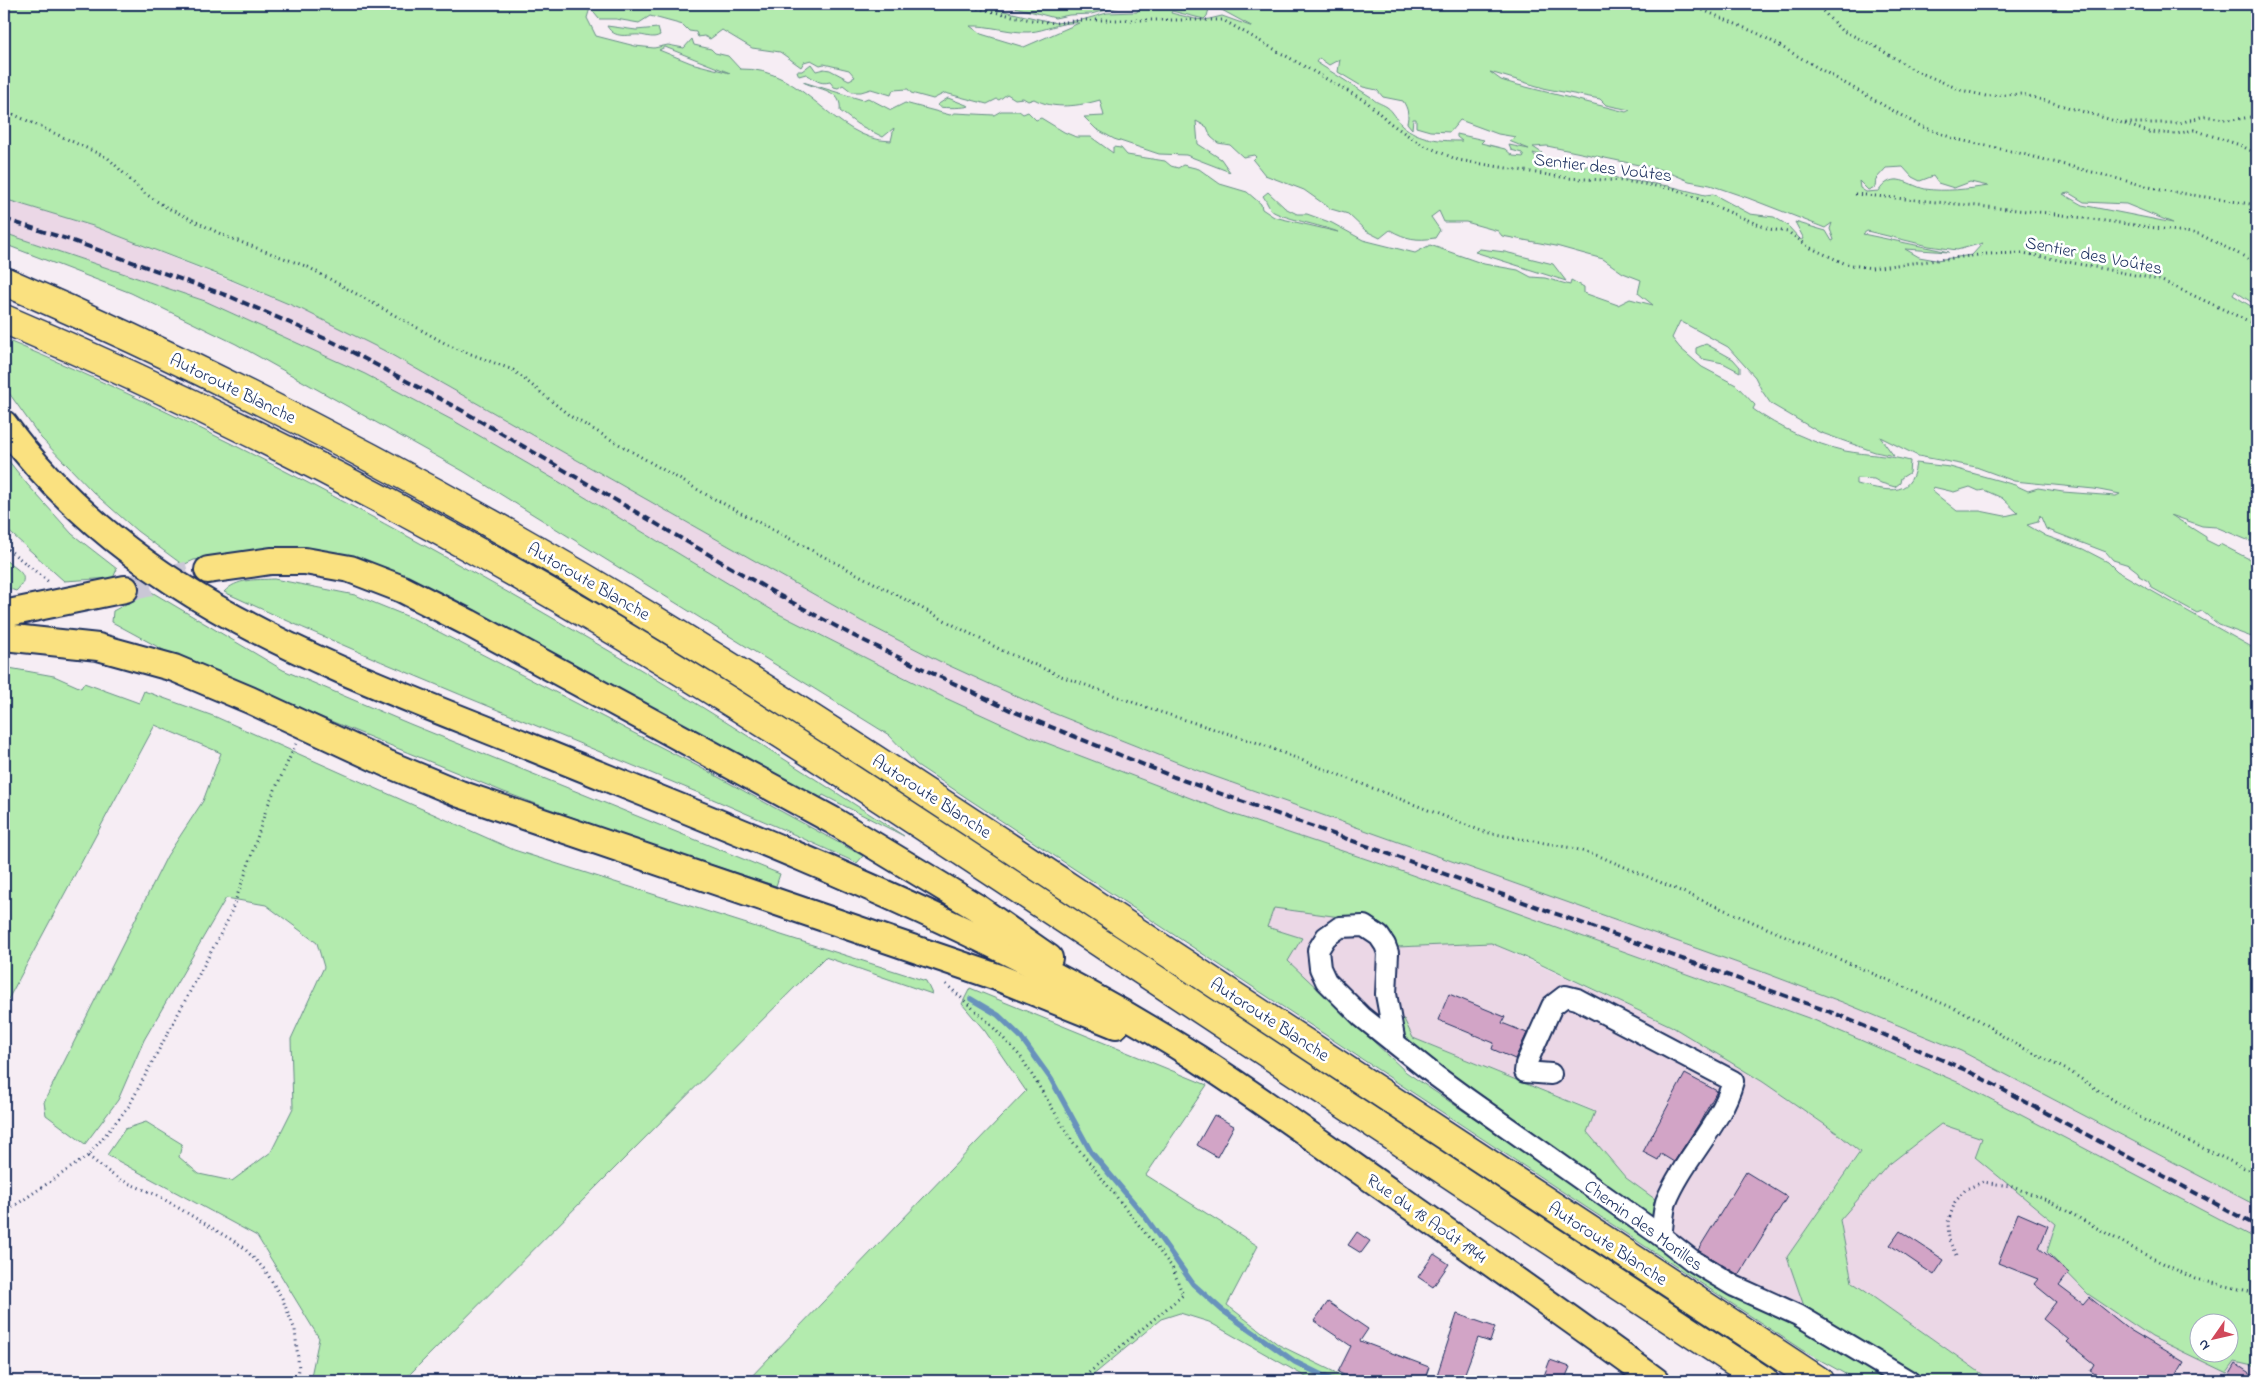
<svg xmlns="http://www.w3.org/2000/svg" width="2261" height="1385" viewBox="0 0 2261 1385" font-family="'Indie Flower',sans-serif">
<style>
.built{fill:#ebd7e6}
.green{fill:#b3ebae;stroke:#678d86;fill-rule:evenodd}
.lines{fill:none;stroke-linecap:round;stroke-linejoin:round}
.stream{stroke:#6892bc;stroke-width:5.5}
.building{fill:#d2a4c6;stroke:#1b2f5e}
.major-tunnel{stroke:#cac7d6;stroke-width:26;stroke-dasharray:26 13;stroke-linecap:butt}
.minor-casing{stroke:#1b2f5e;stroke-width:24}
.major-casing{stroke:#1b2f5e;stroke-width:30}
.highway-casing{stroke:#1b2f5e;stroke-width:31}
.path{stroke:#1b2f5e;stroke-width:3;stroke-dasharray:1 4;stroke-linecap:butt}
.minor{stroke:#fff;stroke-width:20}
.major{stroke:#fae180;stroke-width:26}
.highway{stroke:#fae180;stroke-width:28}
.rail{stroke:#1b2f5e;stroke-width:4;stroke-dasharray:8 4;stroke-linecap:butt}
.labels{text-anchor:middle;stroke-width:5;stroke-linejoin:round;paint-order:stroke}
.street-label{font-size:18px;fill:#1b2f5e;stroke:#fff}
</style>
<rect width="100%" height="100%" fill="#f6edf4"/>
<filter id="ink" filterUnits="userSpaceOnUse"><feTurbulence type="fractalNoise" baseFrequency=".02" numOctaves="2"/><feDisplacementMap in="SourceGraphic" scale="10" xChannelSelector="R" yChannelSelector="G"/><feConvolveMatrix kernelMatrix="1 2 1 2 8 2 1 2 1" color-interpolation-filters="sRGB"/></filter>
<g filter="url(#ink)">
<g class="built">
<polygon points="4,199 93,226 303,310 383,350 861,621 1053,713 1199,771 1760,971 1842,1002 1961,1051 2178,1165 2257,1191 2257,1239 1962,1084 1814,1020 1387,866 1232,814 1026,735 941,696 777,613 573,490 454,421 365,374 205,301 4,233"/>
<polygon points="1274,908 1362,920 1397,947 1491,943 1671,1026 1763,1082 1837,1133 1860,1151 1787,1257 1806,1312 1795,1326 1711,1283 1642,1232 1659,1202 1626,1178 1587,1132 1595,1111 1413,1038 1391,1058 1287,961 1302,938 1267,927"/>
<polygon points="1941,1124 1982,1138 1975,1157 2056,1224 2047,1252 2227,1372 2235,1362 2257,1367 2257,1381 1992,1381 1852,1282 1840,1220 1887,1166"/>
</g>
<g class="green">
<path d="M4,4H974L1056,23L1082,20L1107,13L1137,12L1140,6L1134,4H2257V306L2235,291L2233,295L2257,310V544L2216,527L2202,526L2171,515L2206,537V540L2218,546L2220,544L2253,561L2249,562L2257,568V639L2219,625L2202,611L2197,613L2152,588L2148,581L2139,576L2138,572L2129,565L2113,560L2106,552L2046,529L2040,515L2038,522L2027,525L2046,536L2083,549L2108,562L2117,571L2157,594L2257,650V1206L1961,1051L1842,1002L1760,971L1199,771L1053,713L939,661L861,621L383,350L303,310L222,276L93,226L4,199ZM590,8L599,19H616L639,23L650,16L683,25L689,31L696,32L698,37L704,36L710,39L722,30L752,48L780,52L801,67L804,62L811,60L820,65L824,64L849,70L855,77L849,80L830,70L824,69L816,71L811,64L802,71H797L799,76L806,74C815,79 819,85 830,82L834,87L838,88L843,85L852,92H861L871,89L891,95L893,90L908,89L911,93L933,99L945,93L987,104L997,99L999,100L1007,94L1015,99L1023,98L1028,101L1034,99C1054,110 1079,106 1100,100L1104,116L1084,117L1096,129L1114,139L1159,154L1186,155L1230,172L1221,159L1198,144L1196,121L1207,127L1211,137L1218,143L1230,145L1243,157L1254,155L1256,157L1253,160L1265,175L1304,190L1331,209L1348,214L1366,231L1380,238L1390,230C1406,239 1417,241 1435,238L1440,230L1431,217L1439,211L1444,222H1466L1498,231L1502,236L1556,246L1603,259L1623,273L1641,280L1638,293L1653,305L1630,299L1618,305L1584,293V287L1571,280L1570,285L1545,278L1531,277L1518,270L1484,264L1430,245L1415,253L1363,240L1332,223L1307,214H1297L1285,208L1268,192L1263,196C1266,200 1268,206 1271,210C1277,217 1324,226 1338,232L1274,217L1262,209L1261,204L1247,192L1220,184L1199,169L1183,165L1178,168L1171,166L1165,161L1127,155L1121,148L1113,147V153L1091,137H1076L1064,132L1041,118L1036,120L1028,112L1023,114L1019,111H1001L994,115L955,113L950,115L905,103L891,110L868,98L863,100L803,82C819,90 843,90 840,111L857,124L883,137L894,128L891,141C833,140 805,67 740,69L728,56L715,53L711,49L694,45L692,39L684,48L668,45L654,48L635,46L596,36L587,18ZM1209,9H1220L1253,27L1222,16L1205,20L1195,19L1171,13L1172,11L1204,19L1207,16ZM1079,23L1024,47L981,34L970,26C989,25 1010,33 1029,32C1046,31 1061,21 1079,23ZM665,47L730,73L691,63L659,50ZM1319,58L1329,65L1340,59L1338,72L1363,87L1377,90L1383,97L1403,101C1408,109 1409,115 1407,123L1412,129L1413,119H1416V127L1430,131L1450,132L1460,120L1498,134L1516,137L1509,141L1529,149L1509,145L1511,150L1522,153L1524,157L1513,156L1505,149L1481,143L1484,140L1457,134V137L1462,141C1441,141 1419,140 1402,125C1397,120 1393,111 1387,107C1381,103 1376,103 1371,97L1316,62ZM1490,72L1547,89L1600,99L1606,105L1630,110L1626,112L1514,84L1501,80ZM1547,146L1663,170L1689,181L1710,185L1748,198L1825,228L1832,223L1830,229L1834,240L1832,241L1826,231L1795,222L1804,239L1801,240L1787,225L1774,217L1750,214L1713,194L1705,195L1669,186L1620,179L1614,177L1616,169L1592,163L1583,168L1543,160L1542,157L1535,156L1533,153L1540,155L1542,153L1533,147ZM1903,167L1912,177L1920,181L1933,176L1938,183L1954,188L1970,182L1988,186C1968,189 1945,192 1925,189C1916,187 1907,181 1898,180C1890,179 1883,184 1879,191L1866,192L1860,188L1859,181L1868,190L1875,187L1876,179L1886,168ZM2069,193L2084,202L2126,204L2173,223L2082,205L2063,194ZM1867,231L1929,246L1957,250L1983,243L1972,255L1936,260L1919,257L1905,249L1949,252L1863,234ZM1680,321L1728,347L1755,377L1762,391L1771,404L1819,432L1875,452L1894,456L1880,437L1918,456L1976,467L2014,481L2094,489L2120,494L2116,496L2063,492L2038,488L2028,491L2015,485L1950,467L1916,463C1911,501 1884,489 1856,484V478L1874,479L1881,483L1895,487L1900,483L1901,478L1909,473L1910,461C1888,455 1867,455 1845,451C1815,444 1777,427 1753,409L1755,405L1736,385L1702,367L1680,348L1672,338ZM1933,487L1954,492L1970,487L1979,491L1984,490L2002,498L2018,513L2005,516L1980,511H1957L1932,491Z"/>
<polygon points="983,4 1129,4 1091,14 1069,15 1055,18 1018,8"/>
<path d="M607,26L636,30L658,28L660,35C653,39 648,36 640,35C628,34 615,40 607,26Z"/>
<path d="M948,98L969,106C965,108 945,108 939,107L937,105Z"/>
<path d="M4,233L205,301L365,374L454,421L573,490L777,613L941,696L1026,735L1232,814L1387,866L1814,1020L1962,1084L2257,1239V1367L2235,1362L2227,1373L2152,1337L2088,1294L2047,1252L2056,1224L1975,1157L1982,1138L1941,1124L1887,1166L1840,1220L1852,1282L1992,1381H1923L1806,1312L1787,1257L1860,1152L1837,1133L1763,1082L1671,1026L1527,958L1491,943L1397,947L1374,927L1362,920L1274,908L1267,927L1302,938L1288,961L1406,1072L1642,1232L1711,1283L1795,1326L1889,1381H1858L1802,1350L917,765L889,735L463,471L236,344L131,293L4,244ZM2198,1322H2228V1352H2198Z"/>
<polygon points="1480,249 1505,252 1553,264 1566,281 1475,252"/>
<path d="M4,339C212,426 411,535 606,649C707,708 805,773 904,836L823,795L818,801L450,600L235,554L194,560L183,565L137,531L93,492L41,438L4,386Z"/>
<polygon points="1706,344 1733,359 1740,367 1740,372 1723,363 1703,359 1696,353 1696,348"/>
<polygon points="4,455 27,484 72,534 117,569 113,578 64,581 4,527"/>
<path d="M4,559C17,570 33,575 16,591L4,587Z"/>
<path d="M274,579L355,595L414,619L709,772L863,856L857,863C649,766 432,689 224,592C237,578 256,580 274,579Z"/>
<polygon points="150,591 283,670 410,724 780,874 776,886 623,836 504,792 182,660 112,622 113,611"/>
<polygon points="9,668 54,676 81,688 84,683 139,703 144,691 216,717 514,850 926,981 932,994 825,957 403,1381 310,1381 319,1338 257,1236 107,1155 125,1129 146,1122 182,1144 179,1157 199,1174 232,1181 271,1152 293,1108 291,1039 324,967 317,943 266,905 226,898 144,1040 118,1100 85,1144 46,1115 44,1102 167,856 203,801 221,753 155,725 4,1007 4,679"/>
<polygon points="970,988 1207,1085 1146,1175 1258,1246 1227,1305 1279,1345 1353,1381 1313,1381 1209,1322 1180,1313 1161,1319 1086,1381 747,1381 1026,1091 985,1031 962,1004"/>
<polygon points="1404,1019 1413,1038 1595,1112 1587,1132 1626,1178 1659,1202 1651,1217 1587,1174 1406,1042 1396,1020"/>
</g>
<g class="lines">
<polyline class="stream" points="971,999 998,1015 1020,1036 1051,1079 1091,1152 1144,1215 1193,1284 1222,1310 1295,1362 1334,1381"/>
</g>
<g class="building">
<polygon points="1449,994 1505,1017 1502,1023 1527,1033 1515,1059 1492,1049 1494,1043 1438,1020"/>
<polygon points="1685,1074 1717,1091 1700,1122 1674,1162 1661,1154 1658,1160 1643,1152"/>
<polygon points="1214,1115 1234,1126 1217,1157 1197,1145"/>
<polygon points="1746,1172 1787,1197 1739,1275 1698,1250"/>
<polygon points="2018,1213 2048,1226 2039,1248 2069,1273 2059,1286 2083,1304 2089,1297 2130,1330 2184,1362 2173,1381 2108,1381 2090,1371 2094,1364 2067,1342 2069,1340 2043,1319 2056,1302 2034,1284 2038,1279 1998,1263"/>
<polygon points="1900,1231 1944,1260 1934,1275 1890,1245"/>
<polygon points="1357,1232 1370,1241 1361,1253 1348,1245"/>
<polygon points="1434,1254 1449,1264 1433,1287 1418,1277"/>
<polygon points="1328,1302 1368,1329 1360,1341 1429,1367 1424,1381 1381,1381 1365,1375 1362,1381 1356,1381 1338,1372 1351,1346 1314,1321"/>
<polygon points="1457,1314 1495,1327 1490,1342 1478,1338 1462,1381 1437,1375"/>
<polygon points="1550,1360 1570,1367 1564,1381 1542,1381"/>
<polygon points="2236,1364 2257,1378 2257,1381 2226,1381"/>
</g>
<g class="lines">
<polyline class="major-tunnel" points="125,589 208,570"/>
<g class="minor-casing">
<g id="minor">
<polyline points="1395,1043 1386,994 1388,953 1385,945 1379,936 1364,926 1340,927 1326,937 1318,950 1320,968 1326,981 1362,1017 1436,1076 1466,1098 1661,1236 1693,1261 1734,1286 1798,1315 1909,1381"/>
<path d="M1551,1074L1525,1072L1526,1064L1552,1006L1565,996L1577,999L1733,1081C1722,1124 1683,1159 1666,1202C1663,1212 1663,1225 1661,1236"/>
</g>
</g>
<g class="major-casing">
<g id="major">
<path d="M4,424C130,599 332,667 523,744C678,807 835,867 986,941C1058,976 1129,1015 1197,1058C1265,1102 1330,1150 1396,1196C1483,1257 1570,1318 1656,1381"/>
<polyline points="208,570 271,561 305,561 350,569 402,589 469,623 832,820 976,907 1049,958"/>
<polyline points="4,614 125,589"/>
<polyline points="4,637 98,647 174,668 250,700 388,764 460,794 997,977 1116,1025"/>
</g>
</g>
<g class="highway-casing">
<g id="highway">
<path d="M4,281C233,380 453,496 666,627C821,722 972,823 1123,923C1355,1076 1587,1229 1819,1381"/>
<path d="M4,319C185,396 360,484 531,582C729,695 918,823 1108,948C1327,1093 1545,1237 1764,1381"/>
</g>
</g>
<g class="path">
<polyline points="958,4 1031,20 1056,23 1083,20 1223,20 1367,102 1390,123 1419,143 1458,160 1567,178 1624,181 1675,189 1769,229 1788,232 1811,248 1846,264 1871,268 1987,254 2023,253 2160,280 2257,325"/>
<polyline points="1689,4 1759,34 1918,125 1955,139 2019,153 2161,190 2257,205"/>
<polyline points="1816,4 1841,30 1873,45 1914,70 1961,90 1986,96 2022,94 2122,123 2180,123 2204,116 2232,120 2257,116"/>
<polyline points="4,110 108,158 144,193 166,207 227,237 308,267 450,346 513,370 570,416 707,495 1003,651 1061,676 1157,711 1258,743 1484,832 1572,848 1599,856 1974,1017 2013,1043 2069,1071 2144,1120 2257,1174"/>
<polyline points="2125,124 2149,132 2176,134 2194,130 2240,145 2257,154"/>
<polyline points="1855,194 2048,213 2199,234 2257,263"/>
<polyline points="4,546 50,583"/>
<polyline points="946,984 989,1023 1021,1057 1073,1142 1172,1267 1183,1295 1079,1381"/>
<polyline points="88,1156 118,1179 157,1195 242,1246 265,1270 282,1298 295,1330 299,1369 297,1381"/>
<polyline points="4,1213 88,1156 129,1106 228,920 246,872 267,807 296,744"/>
<polyline points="1956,1255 1949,1240 1948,1222 1955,1202 1966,1189 1983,1182 2010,1186 2047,1200 2138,1251 2195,1279 2257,1293"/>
</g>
<use href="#minor" class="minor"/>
<use href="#major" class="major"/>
<use href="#highway" class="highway"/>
<polyline class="rail" points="4,219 70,240 231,297 333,342 463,411 773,592 852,635 1012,711 1174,777 1836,1014 1968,1071 2257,1226"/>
</g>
</g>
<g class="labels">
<g class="street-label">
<text transform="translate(1603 167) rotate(7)" y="6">Sentier des Voûtes</text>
<text transform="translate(2094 255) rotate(11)" y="6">Sentier des Voûtes</text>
<text transform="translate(233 388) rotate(26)" y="6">Autoroute Blanche</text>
<text transform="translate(589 581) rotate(30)" y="6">Autoroute Blanche</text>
<text transform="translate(932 796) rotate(33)" y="6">Autoroute Blanche</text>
<text transform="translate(1270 1019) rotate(33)" y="6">Autoroute Blanche</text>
<text transform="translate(1427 1218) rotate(35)" y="6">Rue du 18 Août 1944</text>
<text transform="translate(1644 1225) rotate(36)" y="6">Chemin des Morilles</text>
<text transform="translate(1608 1243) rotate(33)" y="6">Autoroute Blanche</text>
</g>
</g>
<rect width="2261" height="1385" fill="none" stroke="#fff" stroke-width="20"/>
<rect x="10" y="10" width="2241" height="1365" fill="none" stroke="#1b2f5e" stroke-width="2" filter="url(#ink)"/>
<g transform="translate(2214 1338) rotate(236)"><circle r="24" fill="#ffffff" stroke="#a4acbf"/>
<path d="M0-4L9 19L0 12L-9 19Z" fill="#d1495b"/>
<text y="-8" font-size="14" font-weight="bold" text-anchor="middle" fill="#1b2f5e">N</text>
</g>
</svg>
